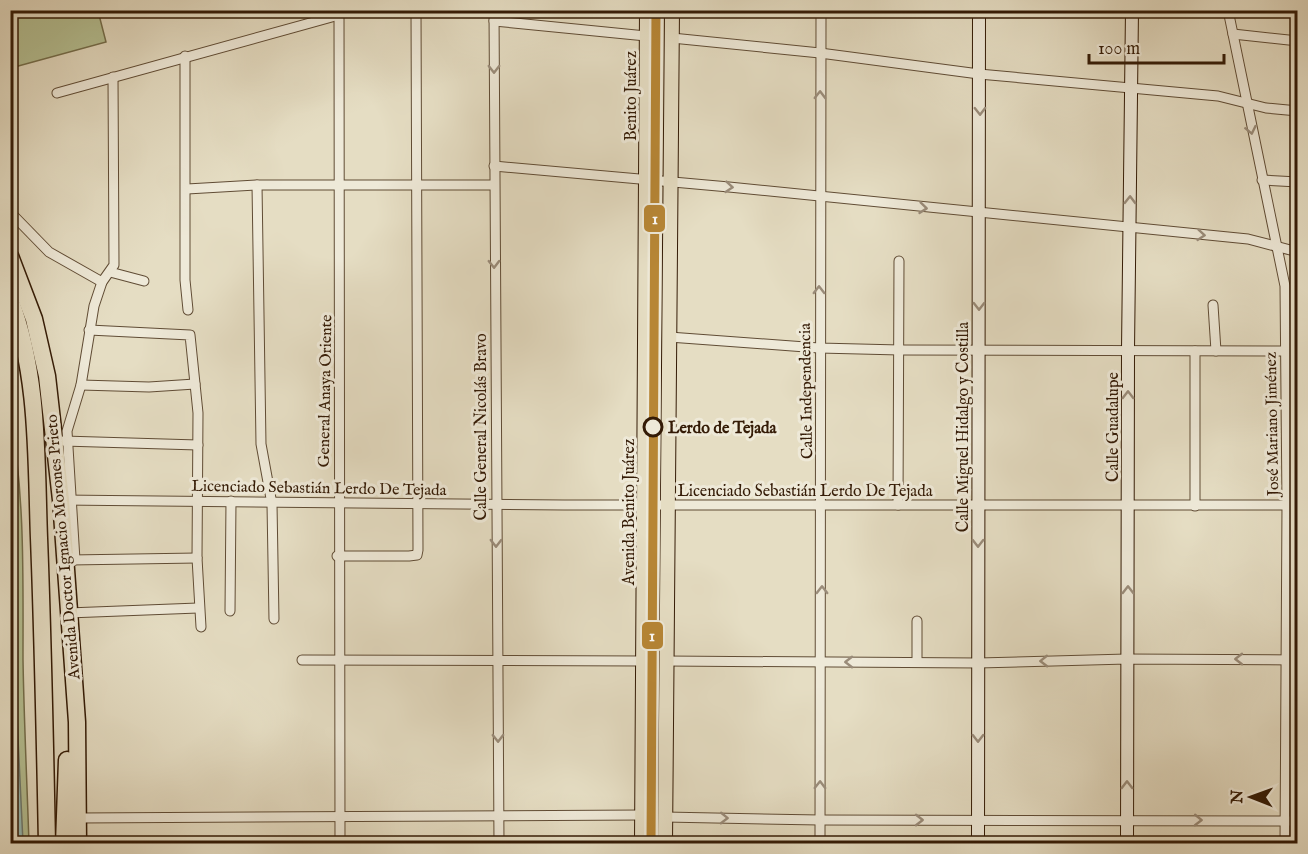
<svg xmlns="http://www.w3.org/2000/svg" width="1308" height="854" viewBox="0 0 1308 854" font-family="'IM FELL English',serif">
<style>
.green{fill:#b5c093;stroke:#746e4c;stroke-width:1.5}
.water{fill:#96bbb6;stroke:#6f7b70;stroke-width:1.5}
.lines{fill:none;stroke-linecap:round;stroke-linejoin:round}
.shore{stroke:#656b5e;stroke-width:1.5}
.street-casing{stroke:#604c35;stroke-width:11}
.secondary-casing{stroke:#341b06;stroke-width:14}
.primary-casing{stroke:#341b06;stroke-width:16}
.highway-casing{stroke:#341b06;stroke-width:19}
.street{stroke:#eee9d8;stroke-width:9}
.secondary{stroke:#eee9d8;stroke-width:12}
.primary{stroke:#e5ddc3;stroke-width:14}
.highway{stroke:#e5ddc3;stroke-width:16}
.metro-1-casing{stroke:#eee9d8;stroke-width:14}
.metro-1{stroke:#b78635;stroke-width:9}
.oneway{stroke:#9a8c7a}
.stop-dot{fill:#eee9d8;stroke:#341b06;stroke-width:3}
.labels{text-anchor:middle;stroke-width:6;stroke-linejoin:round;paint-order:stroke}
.street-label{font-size:16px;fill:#341b06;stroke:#eee9d8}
.stop-label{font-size:16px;font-weight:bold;fill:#341b06;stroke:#eee9d8;text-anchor:start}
.line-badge{stroke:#eee9d8;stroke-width:2}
.badge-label{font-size:16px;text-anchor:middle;font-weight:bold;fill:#fff}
</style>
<rect width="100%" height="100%" fill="#e5ddc3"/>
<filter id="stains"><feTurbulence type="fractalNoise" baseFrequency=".00333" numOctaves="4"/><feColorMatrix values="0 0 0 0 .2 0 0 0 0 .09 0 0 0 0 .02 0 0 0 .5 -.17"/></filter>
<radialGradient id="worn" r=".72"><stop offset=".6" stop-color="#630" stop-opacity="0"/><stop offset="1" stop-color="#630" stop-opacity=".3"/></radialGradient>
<g class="green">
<polygon points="11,10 98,11 106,42 11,68"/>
<path d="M10,413C25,495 23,577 23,660C24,721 27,782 29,844L10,843Z"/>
</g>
<polygon class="water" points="10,592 11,592 23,843 11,843"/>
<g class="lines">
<polyline class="shore" points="10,714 17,844"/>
<g class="street-casing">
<g id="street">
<polyline points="339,10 340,844"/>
<polyline points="494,10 499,844"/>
<polyline points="1228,10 1285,286 1287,505 1285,844"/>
<polyline points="494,21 646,36"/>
<polyline points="1233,34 1298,41"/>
<polyline points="672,38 820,53 979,74 1218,96 1266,108 1298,111"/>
<polyline points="185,56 185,280 188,310"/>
<polyline points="57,93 339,15"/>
<polyline points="494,166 729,187 1248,239 1298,252"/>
<polyline points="1262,180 1298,182"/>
<polyline points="257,185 261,444 272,504 274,619"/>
<polyline points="187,189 257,185 493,185"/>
<polyline points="10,212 49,252 102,282"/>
<polyline points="110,272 144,281"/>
<polyline points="1213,305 1216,351"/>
<polyline points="89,330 190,335 198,413 197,558 201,627"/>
<polyline points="669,337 819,348 900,350 1286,351"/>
<polyline points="1195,351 1195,506"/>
<polyline points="81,385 149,387 195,384"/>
<polyline points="63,441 198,445"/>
<polyline points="61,500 564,505 1298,505"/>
<polyline points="898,505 899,261"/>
<polyline points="337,556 409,556 417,555 418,550 416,10"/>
<polyline points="70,560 197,558"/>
<polyline points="75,560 67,431 81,385 94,306 102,282 114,265 113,77"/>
<polyline points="230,611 231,501"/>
<polyline points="68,613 198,608"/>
<polyline points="302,660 643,661"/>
<polyline points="666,661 978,663 1127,659 1298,660"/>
<polyline points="917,662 917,621"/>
<polyline points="665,817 820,820 1298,821"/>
<polyline points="79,818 642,815"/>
<polyline points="820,844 821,10"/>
</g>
</g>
<g class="secondary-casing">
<g id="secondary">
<polyline points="978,844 979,10"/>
<polyline points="1127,844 1128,350 1132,10"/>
</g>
</g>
<g class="primary-casing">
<g id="primary">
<polyline points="642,844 647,10"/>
<polyline points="665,844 672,10"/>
</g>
</g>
<g class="highway-casing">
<g id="highway">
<polyline points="10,256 34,319 47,376 61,500 77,722 78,844"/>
<path d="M10,299C39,375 36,458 39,538C43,640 45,742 47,844"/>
<polyline points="64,844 67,760"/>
</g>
</g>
<use href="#street" class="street"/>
<use href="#secondary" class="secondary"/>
<use href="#primary" class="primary"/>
<use href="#highway" class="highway"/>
<g class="metro-1-casing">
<polyline id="metro-1" points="651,844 656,10"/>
</g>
<use href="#metro-1" class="metro-1"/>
</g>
<defs><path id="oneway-chevron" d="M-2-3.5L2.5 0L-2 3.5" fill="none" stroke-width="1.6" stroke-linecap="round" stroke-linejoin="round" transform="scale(1.5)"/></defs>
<g class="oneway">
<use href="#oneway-chevron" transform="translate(494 69) rotate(90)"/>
<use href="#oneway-chevron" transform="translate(820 95) rotate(-89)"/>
<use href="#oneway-chevron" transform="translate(980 111) rotate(89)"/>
<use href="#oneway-chevron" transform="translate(1251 130) rotate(78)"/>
<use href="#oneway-chevron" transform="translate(729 187) rotate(5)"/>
<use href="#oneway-chevron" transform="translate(1130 200) rotate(-89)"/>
<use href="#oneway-chevron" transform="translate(923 208) rotate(6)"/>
<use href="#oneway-chevron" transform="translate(1201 235) rotate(5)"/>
<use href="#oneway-chevron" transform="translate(494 264) rotate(89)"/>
<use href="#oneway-chevron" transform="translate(819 290) rotate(-90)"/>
<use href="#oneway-chevron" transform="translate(979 306) rotate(90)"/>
<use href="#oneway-chevron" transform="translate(1128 395) rotate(-90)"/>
<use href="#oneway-chevron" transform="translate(496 543) rotate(90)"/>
<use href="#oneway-chevron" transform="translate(978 543) rotate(90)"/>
<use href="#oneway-chevron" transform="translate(822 590) rotate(-90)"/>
<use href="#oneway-chevron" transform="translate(1128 590) rotate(-90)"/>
<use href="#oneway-chevron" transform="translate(1239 659) rotate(-180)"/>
<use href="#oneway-chevron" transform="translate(1044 661) rotate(179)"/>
<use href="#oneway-chevron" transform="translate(849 662) rotate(180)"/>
<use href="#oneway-chevron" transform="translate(498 738) rotate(89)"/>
<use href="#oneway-chevron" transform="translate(978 738) rotate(90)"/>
<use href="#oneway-chevron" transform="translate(820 785) rotate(-89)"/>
<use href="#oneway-chevron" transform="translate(1127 785) rotate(-90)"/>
<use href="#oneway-chevron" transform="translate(724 818) rotate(1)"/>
<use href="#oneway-chevron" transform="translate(919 820)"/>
<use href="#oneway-chevron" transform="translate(1198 820) rotate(1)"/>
</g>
<circle class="stop-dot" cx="653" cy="427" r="9"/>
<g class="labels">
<g class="street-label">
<text transform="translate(630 96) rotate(-90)" y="6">Benito Juárez</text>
<text transform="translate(324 391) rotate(-89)" y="6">General Anaya Oriente</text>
<text transform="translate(805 391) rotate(-91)" y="6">Calle Independencia</text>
<text transform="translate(1271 424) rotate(-91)" y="6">José Mariano Jiménez</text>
<text transform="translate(480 427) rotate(-90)" y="6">Calle General Nicolás Bravo</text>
<text transform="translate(962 427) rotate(-90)" y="6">Calle Miguel Hidalgo y Costilla</text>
<text transform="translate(1112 427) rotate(-90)" y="6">Calle Guadalupe</text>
<text transform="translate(319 487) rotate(1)" y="6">Licenciado Sebastián Lerdo De Tejada</text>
<text x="805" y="496">Licenciado Sebastián Lerdo De Tejada</text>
<text transform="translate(628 512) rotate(-90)" y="6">Avenida Benito Juárez</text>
<text transform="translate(62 547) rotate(-95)" y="6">Avenida Doctor Ignacio Morones Prieto</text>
</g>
<g class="stop-label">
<text x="668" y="433">Lerdo de Tejada</text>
</g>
</g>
<g class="line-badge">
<rect x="643" y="204" width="23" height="29" rx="6" fill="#b78635"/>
<rect x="641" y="621" width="23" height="29" rx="6" fill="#b78635"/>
</g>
<g class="badge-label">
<text x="655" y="224">1</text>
<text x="652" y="641">1</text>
</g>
<rect width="1308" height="854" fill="none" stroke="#e5ddc3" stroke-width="36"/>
<rect x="12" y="12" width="1284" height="830" fill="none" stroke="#341b06" stroke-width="3"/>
<rect x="18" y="18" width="1272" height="818" fill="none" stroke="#341b06" stroke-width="1.5"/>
<g transform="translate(1251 797) rotate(271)" stroke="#eee9d8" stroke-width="4.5" paint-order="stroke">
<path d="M0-4.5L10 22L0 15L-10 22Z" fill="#341b06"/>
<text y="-9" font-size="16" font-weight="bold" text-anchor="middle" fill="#341b06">N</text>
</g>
<path d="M1089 54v9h135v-9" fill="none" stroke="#341b06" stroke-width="3"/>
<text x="1098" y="54" font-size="18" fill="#341b06" stroke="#eee9d8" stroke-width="4.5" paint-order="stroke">100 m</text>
<rect width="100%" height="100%" filter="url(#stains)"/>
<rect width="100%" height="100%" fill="url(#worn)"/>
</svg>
